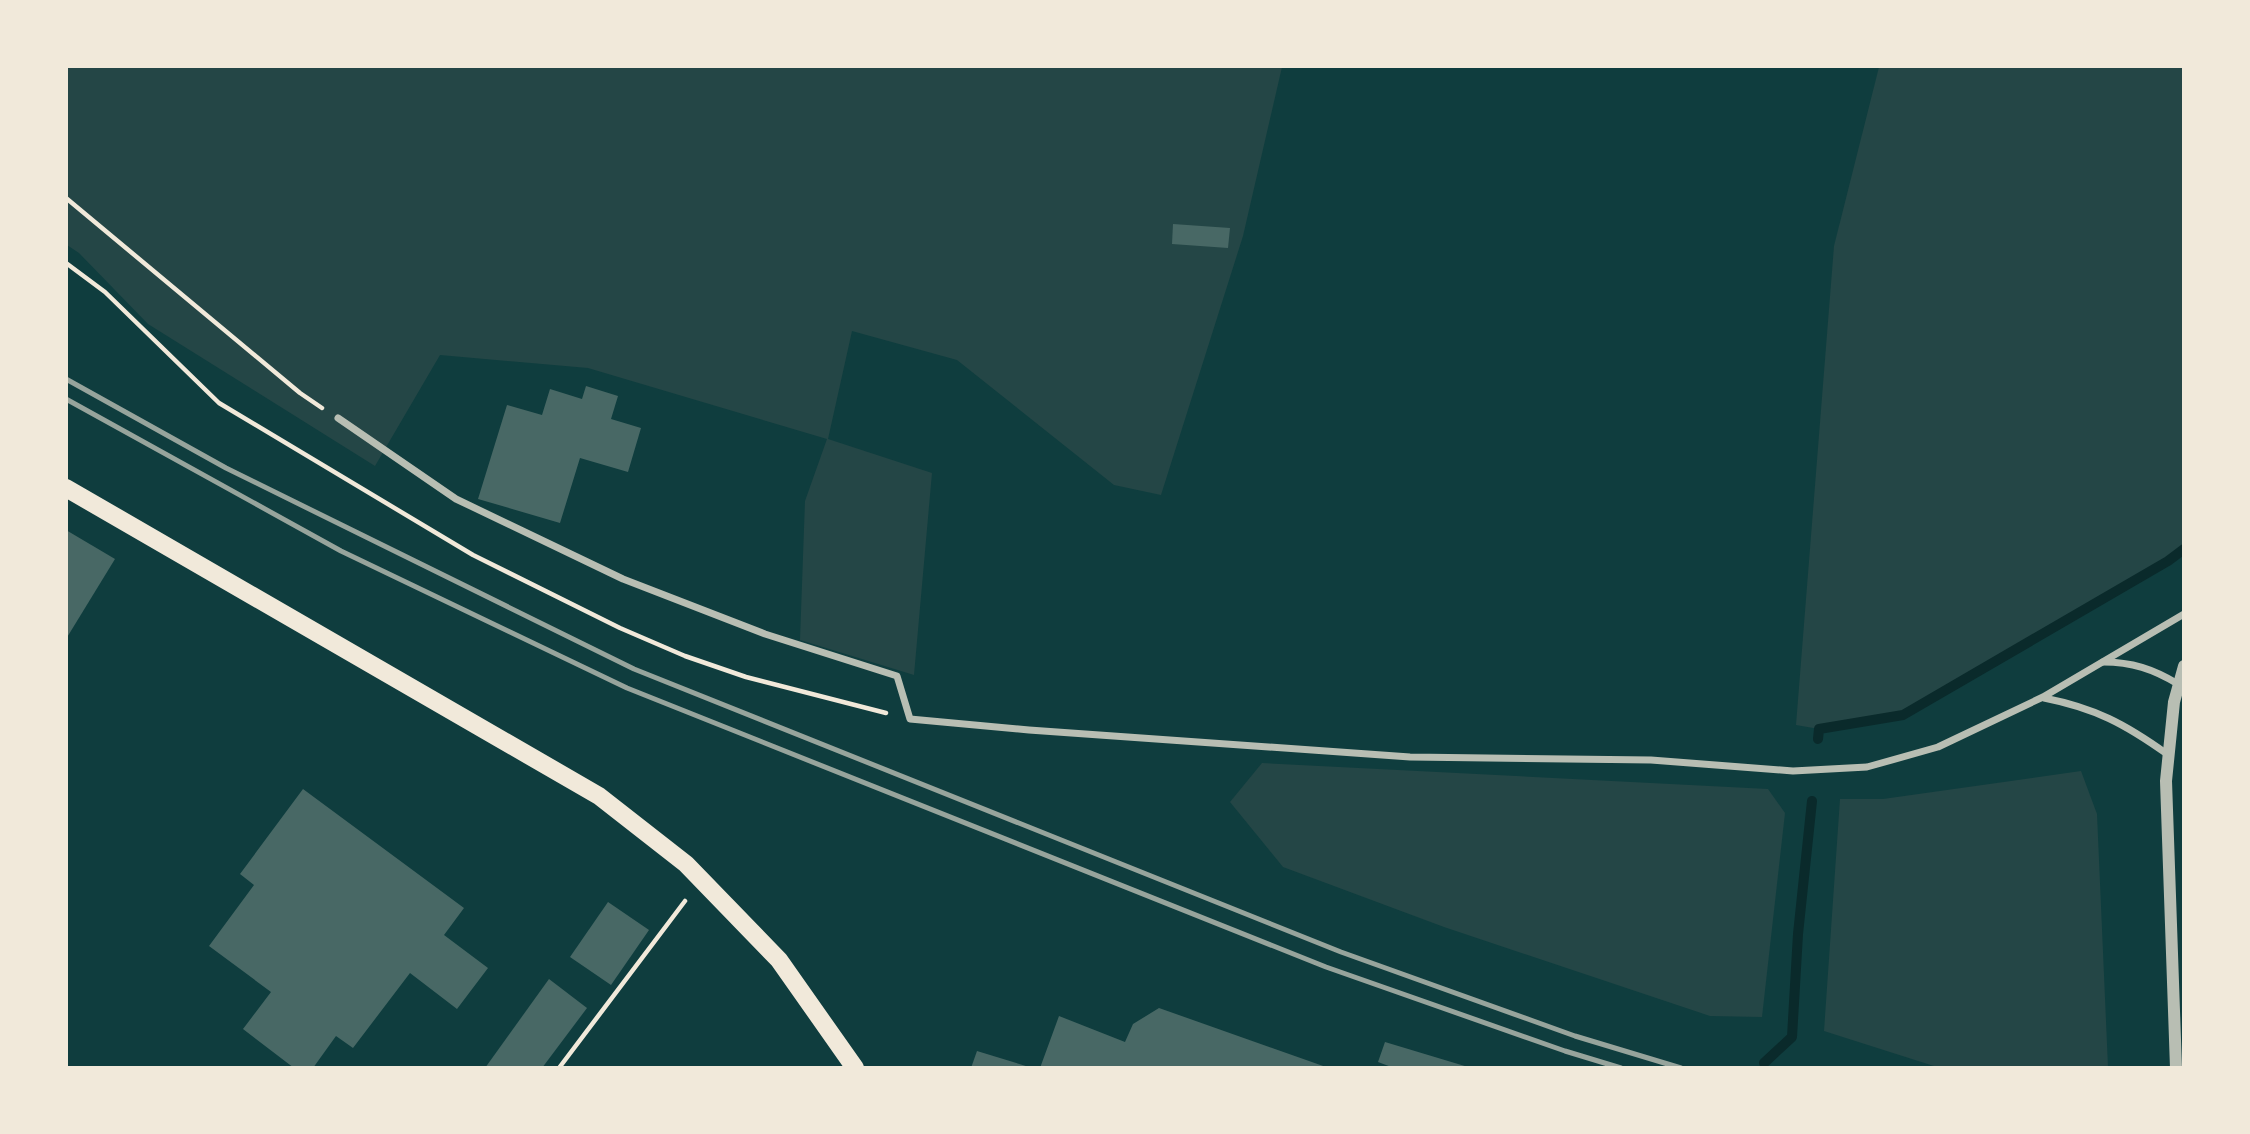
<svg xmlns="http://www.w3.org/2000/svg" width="2250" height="1134" viewBox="0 0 2250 1134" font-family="Manrope,sans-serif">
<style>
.green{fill:#244646}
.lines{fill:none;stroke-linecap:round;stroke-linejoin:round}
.stream{stroke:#0a2a2b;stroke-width:10}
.building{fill:#486865}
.path{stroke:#f1e9da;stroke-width:4.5}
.minor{stroke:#b8beb3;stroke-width:7}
.tertiary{stroke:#b8beb3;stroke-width:12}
.primary{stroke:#f1e9da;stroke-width:18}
.rail{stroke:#97a49c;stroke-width:5}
</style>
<rect width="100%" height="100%" fill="#0f3d3e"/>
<g class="green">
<polygon points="66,67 1282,67 1243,236 1161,495 1114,485 957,360 852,331 828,439 932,473 914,675 800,640 805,501 827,439 588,368 440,355 375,466 148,324 79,253 67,245"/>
<polygon points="1879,67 2183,67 2183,549 2168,561 1903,715 1819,729 1796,725 1834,246"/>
<polygon points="1262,763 1768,789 1785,813 1762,1017 1710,1016 1444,927 1283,867 1230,802"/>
<polygon points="2081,771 2097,814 2108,1067 1937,1067 1824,1031 1840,799 1883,799"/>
</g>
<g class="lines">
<g class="stream">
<polyline points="1818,739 1819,729 1903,715 2168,561 2184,549"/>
<polyline points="1764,1063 1792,1037 1798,934 1812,801"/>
</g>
</g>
<g class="building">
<polygon points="1173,224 1230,228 1228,248 1172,244"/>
<polygon points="586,386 618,396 611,419 641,428 628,472 580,458 560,523 478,499 507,405 542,415 550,389 582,399"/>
<polygon points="66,530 115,559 66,639"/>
<polygon points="303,789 464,908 444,935 488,968 457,1009 410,973 353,1048 336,1036 313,1068 294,1068 243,1029 271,992 209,946 254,885 240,874"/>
<polygon points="608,902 649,930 611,985 570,957"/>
<polygon points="549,979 587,1008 542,1068 485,1068"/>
<polygon points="1159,1008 1326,1067 1326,1068 1040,1068 1059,1016 1125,1042 1133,1024"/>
<polygon points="1385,1042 1468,1067 1468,1068 1394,1068 1378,1062"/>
<polygon points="977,1051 1029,1067 1029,1068 971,1068"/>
</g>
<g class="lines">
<g class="path">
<polyline points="66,198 300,393 322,408"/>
<polyline points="66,263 105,292 219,403 473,555 620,628 685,656 746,677 886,713"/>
<polyline points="559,1068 685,901"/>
</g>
<g class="minor">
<polyline points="338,418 456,499 623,579 765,634 897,676 910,719 1029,730 1410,757 1651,760 1793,771 1867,767 1938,747 2043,697 2184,614"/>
<path d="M2103,662C2132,662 2153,669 2178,684"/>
<path d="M2044,698C2095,708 2125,724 2167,754"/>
</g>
<polyline class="tertiary" points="2176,1068 2166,781 2174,702 2184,666"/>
<polyline class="primary" points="66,488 599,796 686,864 779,960 855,1068"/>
<g class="rail">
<polyline points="66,379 226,468 634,669 1341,952 1575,1036 1681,1068"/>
<polyline points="66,399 341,551 627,688 1326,967 1565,1051 1621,1068"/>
</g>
</g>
<rect width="2250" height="1134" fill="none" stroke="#f1e9da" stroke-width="136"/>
</svg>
